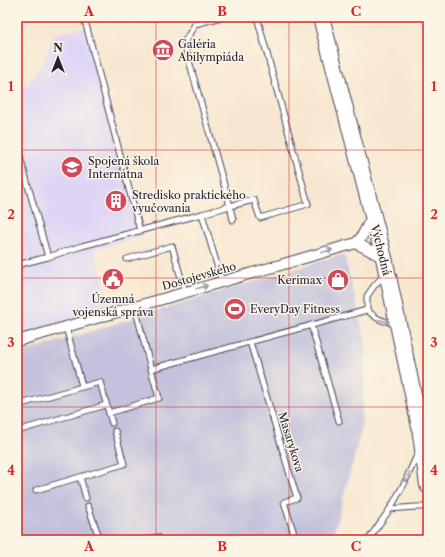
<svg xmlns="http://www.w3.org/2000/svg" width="445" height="557" viewBox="0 0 445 557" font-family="'Libre Caslon Text',serif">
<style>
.built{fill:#ded5f5}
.industrial{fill:#c3c1db}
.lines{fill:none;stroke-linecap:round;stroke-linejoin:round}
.service-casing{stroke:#424051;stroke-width:7}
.minor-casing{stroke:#424051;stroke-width:12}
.primary-casing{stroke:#424051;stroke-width:18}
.service{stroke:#fff;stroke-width:5}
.minor{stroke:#fff;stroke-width:10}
.primary{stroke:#fff;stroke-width:16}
.oneway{stroke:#9c9ca7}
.grid{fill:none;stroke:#d62828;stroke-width:1;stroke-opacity:0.55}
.labels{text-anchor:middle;stroke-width:3;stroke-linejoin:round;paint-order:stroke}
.poi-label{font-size:11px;fill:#22223b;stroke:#fcf5e5;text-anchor:start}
.street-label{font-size:11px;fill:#22223b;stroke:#fcf5e5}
.neatline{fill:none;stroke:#d62828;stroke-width:1.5}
.grid-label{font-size:13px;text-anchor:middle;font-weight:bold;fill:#d62828}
</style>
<rect width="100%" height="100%" fill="#fcf5e5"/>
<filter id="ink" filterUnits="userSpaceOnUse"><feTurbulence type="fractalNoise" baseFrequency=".025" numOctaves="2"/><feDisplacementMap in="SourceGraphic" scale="8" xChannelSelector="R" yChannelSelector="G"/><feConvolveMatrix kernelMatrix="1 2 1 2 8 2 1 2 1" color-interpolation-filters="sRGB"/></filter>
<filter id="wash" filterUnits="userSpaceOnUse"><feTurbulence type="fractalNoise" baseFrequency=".012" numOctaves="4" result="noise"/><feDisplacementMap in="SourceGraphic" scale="16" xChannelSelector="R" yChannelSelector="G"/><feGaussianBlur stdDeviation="0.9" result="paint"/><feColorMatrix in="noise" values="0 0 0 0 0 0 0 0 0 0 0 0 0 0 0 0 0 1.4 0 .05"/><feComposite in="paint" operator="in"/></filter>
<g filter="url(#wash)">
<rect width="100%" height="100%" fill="#f8e7d0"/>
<polygon class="built" points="89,26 145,236 94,250 113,313 17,341 17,97 19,96 43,63 54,35"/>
<polygon class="industrial" points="344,254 366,344 361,431 332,540 17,540 17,354"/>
</g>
<g filter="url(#ink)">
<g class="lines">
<g class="service-casing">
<g id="service">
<polyline points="84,17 140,231"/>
<polyline points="17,146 48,257 17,265"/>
<polyline points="233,220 230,206 254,200 260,218 308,204 257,17"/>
<polyline points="48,257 82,246 202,214"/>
<polyline points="127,259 172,246 185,292"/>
<path d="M384,275L374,286L367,296V310C378,320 381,321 396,323"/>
<polyline points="222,282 202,214 230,206 184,43 195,24 222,17"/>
<polyline points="135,307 151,369 367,310"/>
<polyline points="311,325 339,421"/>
<polyline points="66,327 82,386"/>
<polyline points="250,342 297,498 284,502 296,540"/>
<polyline points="17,405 100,382 109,413 159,398 151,369"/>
<polyline points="109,413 112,423"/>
<polyline points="17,431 106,405"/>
<polyline points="80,477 86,498"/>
<polyline points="36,490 124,464 115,431"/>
<polyline points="88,506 100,540"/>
<polyline points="390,509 415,507 428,507"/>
<polyline points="147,540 158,537 159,540"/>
<polyline points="368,540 390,509 404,484 418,453"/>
</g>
</g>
<g class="minor-casing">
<g id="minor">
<polyline points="356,243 361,238 373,215"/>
<polyline points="17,341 356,243 384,258"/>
</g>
</g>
<g class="primary-casing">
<polyline id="primary" points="321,17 384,258 420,427 428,485"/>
</g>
<use href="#service" class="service"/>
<use href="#minor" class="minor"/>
<use href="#primary" class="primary"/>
</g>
<defs><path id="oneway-shaft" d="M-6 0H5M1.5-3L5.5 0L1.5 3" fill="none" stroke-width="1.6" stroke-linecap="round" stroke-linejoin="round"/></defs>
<g class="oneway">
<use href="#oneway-shaft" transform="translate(327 251) rotate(-16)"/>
<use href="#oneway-shaft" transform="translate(202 287) rotate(-16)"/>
<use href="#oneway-shaft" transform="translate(384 321) rotate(13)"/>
<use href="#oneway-shaft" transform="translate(407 477) rotate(116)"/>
</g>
</g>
<path class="grid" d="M156,17V540M289,17V540M17,150H428M17,278H428M17,407H428"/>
<defs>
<g id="museum-disc" transform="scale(1.15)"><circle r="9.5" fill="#d1495b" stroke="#fcf5e5"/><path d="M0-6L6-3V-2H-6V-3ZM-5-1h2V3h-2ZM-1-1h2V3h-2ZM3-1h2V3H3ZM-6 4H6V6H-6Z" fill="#fff"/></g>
<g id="school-disc" transform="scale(1.15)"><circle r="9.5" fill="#d1495b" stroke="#fcf5e5"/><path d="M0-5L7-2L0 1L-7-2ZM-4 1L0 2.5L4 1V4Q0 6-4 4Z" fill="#fff"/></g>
<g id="building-disc" transform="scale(1.15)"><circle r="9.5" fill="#d1495b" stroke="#fcf5e5"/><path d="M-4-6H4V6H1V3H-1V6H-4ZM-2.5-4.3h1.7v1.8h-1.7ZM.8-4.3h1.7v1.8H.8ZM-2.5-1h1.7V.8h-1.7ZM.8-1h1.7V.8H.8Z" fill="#fff"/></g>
<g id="civic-disc" transform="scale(1.15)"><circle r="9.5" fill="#d1495b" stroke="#fcf5e5"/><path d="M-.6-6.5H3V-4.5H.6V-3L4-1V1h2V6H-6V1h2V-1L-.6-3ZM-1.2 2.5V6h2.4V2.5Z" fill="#fff"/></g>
<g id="shop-disc" transform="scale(1.15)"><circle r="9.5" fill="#d1495b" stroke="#fcf5e5"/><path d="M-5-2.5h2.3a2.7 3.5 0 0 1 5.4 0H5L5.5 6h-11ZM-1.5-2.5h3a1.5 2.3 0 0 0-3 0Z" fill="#fff"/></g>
<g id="stadium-disc" transform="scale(1.15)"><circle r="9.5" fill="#d1495b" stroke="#fcf5e5"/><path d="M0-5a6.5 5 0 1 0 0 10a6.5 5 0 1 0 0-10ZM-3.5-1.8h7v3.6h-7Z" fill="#fff"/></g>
</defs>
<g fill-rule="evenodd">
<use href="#museum-disc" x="163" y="50"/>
<use href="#school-disc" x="72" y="167"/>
<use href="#building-disc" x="116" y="201"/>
<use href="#civic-disc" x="113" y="279"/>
<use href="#shop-disc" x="338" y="280"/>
<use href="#stadium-disc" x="235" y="309"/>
</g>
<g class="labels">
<g class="poi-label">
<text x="178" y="48">Galéria<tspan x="178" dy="13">Abilympiáda</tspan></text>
<text x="88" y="165">Spojená škola<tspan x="88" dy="13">Internátna</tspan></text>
<text x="132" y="199">Stredisko praktického<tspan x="132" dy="13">vyučovania</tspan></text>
<text x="322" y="284" text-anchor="end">Kerimax</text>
<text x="113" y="303" text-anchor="middle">Územná<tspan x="113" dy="13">vojenská správa</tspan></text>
<text x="250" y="313">EveryDay Fitness</text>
</g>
<g class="street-label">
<text transform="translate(381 250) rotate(76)" y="4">Východná</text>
<text transform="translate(199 276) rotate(-16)" y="4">Dostojevského</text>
<text transform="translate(291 442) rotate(73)" y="4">Masarykova</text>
</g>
</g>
<rect width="445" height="557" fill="none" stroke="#fcf5e5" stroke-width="44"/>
<g transform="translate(58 58)" stroke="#fcf5e5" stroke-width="3" paint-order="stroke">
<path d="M0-3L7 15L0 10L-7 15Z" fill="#22223b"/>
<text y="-6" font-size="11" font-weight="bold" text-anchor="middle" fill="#22223b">N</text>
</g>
<rect x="22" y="22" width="401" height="513" class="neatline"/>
<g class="grid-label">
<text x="89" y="16">A</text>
<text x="222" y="16">B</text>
<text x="356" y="16">C</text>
<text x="11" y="91">1</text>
<text x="434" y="91">1</text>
<text x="11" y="219">2</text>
<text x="434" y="219">2</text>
<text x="11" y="347">3</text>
<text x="434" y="347">3</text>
<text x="11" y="475">4</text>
<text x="434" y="475">4</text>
<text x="89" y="551">A</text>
<text x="222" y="551">B</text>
<text x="356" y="551">C</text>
</g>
</svg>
